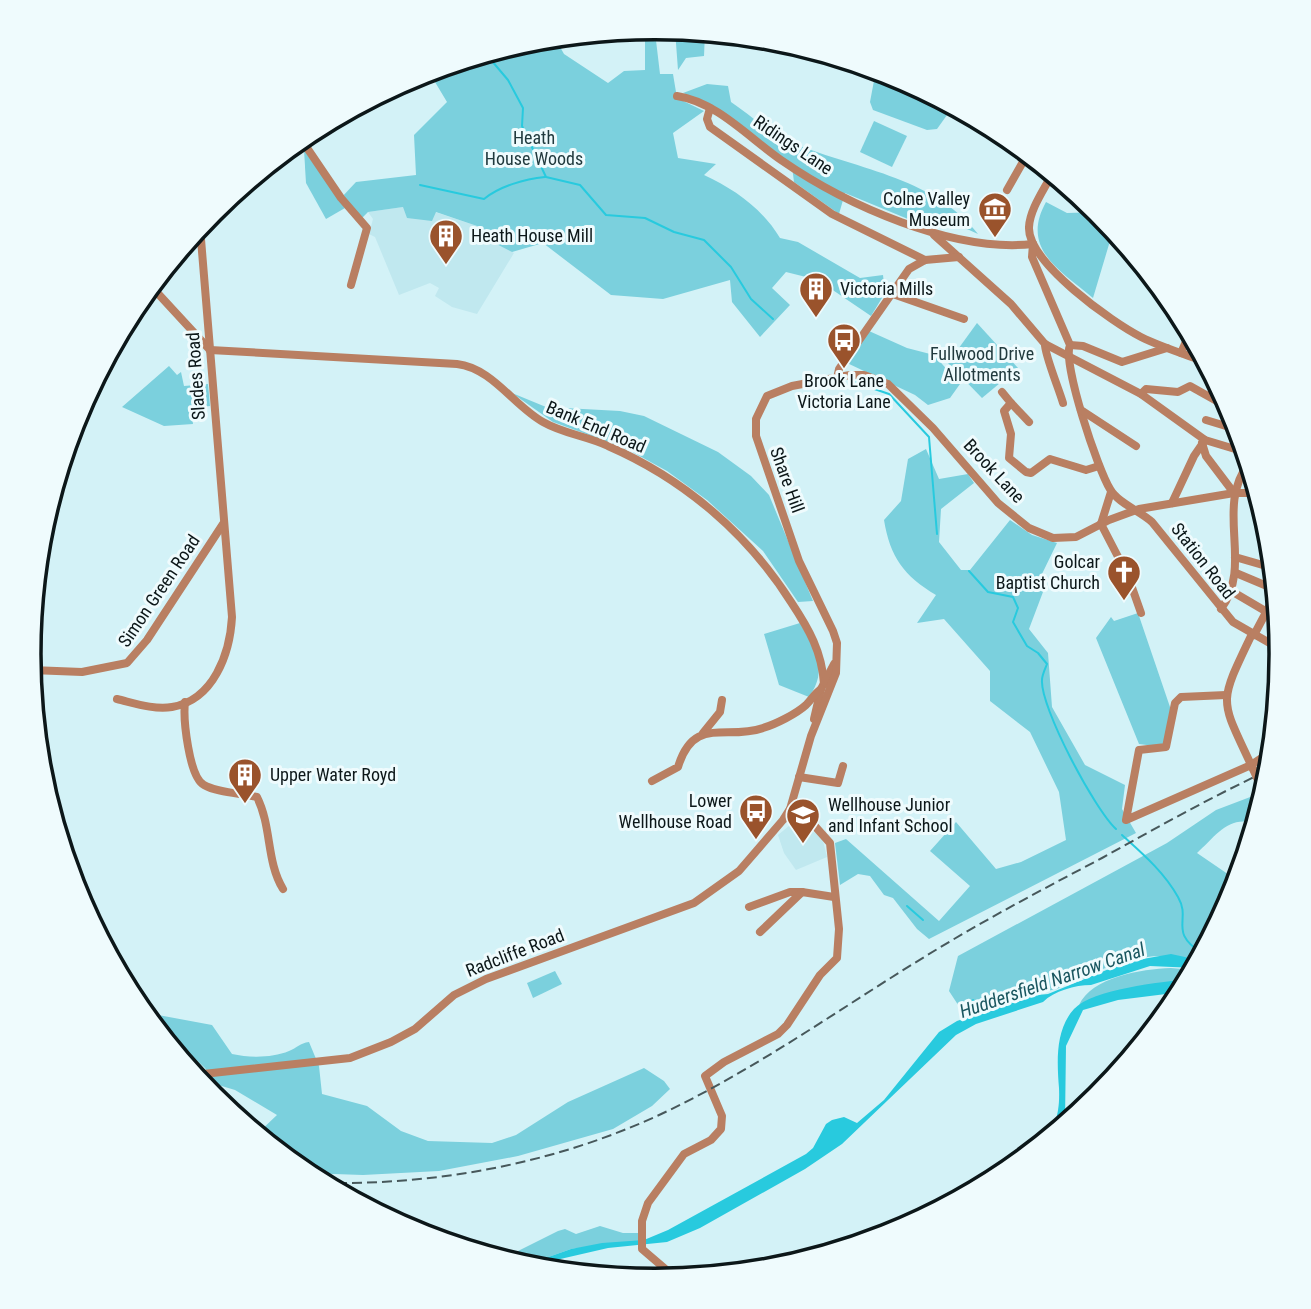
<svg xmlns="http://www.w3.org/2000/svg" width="1311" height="1309" viewBox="0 0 1311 1309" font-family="'Roboto Condensed',sans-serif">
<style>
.built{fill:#c0e8ef}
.green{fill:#7bd0dd}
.water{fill:#28cade}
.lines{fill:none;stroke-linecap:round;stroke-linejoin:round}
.stream{stroke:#28cade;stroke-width:2}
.minor{stroke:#b97f62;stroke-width:8}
.rail{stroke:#47585b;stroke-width:2;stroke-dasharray:10 5;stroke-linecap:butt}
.minor-bridge{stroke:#b97f62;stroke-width:8}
.labels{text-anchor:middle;stroke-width:6;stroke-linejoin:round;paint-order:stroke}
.park-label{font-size:18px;fill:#213a3e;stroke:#effbfd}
.street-label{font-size:18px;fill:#0c1719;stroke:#effbfd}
.poi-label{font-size:18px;fill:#0c1719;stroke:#effbfd;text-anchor:start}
.water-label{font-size:19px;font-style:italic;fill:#19565f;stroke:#effbfd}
.rim{fill:none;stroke:#0c1719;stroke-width:3.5}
</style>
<rect width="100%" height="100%" fill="#d3f2f7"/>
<g class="built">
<polygon points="403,207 435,212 477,226 480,235 514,253 477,314 452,307 435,296 439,288 430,283 399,295 375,237 369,234 373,219 368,212"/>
<polygon points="795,821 822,837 827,857 796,870 784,853 778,835"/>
</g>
<g class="green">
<polygon points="675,30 705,33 704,56 686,58 678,70"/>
<path d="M655,32L660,74H673L677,98L704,111L673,133L678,158L716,164L704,175C734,189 762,208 780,238L798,242L860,278L883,275L885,293L871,316L818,280L786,272L772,288L790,305L760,337L732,302L730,280L663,299L611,295L543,243L512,252L479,235L477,226L436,212L432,221L407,218L403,207L368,212L361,219L341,198L356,182L416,175L414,135L447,102L429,72L534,40L555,38L564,54L608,83L624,71L645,70V33Z"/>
<polygon points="876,70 896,76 949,105 947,115 937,129 927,130 873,110 870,102"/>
<path d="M707,84L728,86L731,102C749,114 768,132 788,141C852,169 932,175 978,234L947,220L939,228L920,224L845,193L839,214L794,182L792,166C756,139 727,109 683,93Z"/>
<polygon points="874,121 907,136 892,167 860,152"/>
<polygon points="304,150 345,208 326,219 306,183"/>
<path d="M1046,202L1067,213L1099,212L1123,241H1110L1093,298C1060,270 1020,249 1046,202Z"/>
<polygon points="977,323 1018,368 982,398 948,363"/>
<polygon points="869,331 907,348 934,355 960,384 950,398 928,405 915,395 847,363"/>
<polygon points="169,366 177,375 181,372 184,386 208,384 210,406 191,408 193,424 164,426 122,407"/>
<polygon points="512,393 546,407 620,411 644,416 718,452 751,476 769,495 813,601 798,602 763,551 707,500 667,471 625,448 553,422"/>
<path d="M926,449L939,479L968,474L974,483L941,509L939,542L961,570H970L1010,520L1032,535L1057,543L1041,576L1046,584L1029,629L1048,653L1052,707L1085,765L1125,785L1122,809L1136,833L929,939L917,929L893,898L884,895L870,876L858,874L840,885L835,843L846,839L939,921L970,886L930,851L956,822L996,869L1021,862L1066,840L1059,792L1030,732L990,701V671L944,619L917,623L936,595C904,576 890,557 884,520L901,501L908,459Z"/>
<polygon points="1138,613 1170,707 1171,718 1162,747 1139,744 1096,638 1111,617 1114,621"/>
<path d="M800,623C815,650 829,669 809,697L779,685L764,634Z"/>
<path d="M1266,791L1256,824C1229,814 1216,836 1197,853L1238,881L1199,960C1160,951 1119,957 1084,979L1080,977L1057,989L1004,999L994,1008L966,1017L949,991L958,956L1167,843L1216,810Z"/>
<path d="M1171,968L1194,970L1189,979L1115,992L1079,1005C1092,977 1141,969 1171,968Z"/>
<polygon points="555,971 562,984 533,998 527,983"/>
<path d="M142,1012L212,1025L232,1054C250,1058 272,1058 289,1051C297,1048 300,1043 309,1042L319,1066L322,1094L367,1106L401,1131L428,1141L492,1143L516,1135L568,1102L644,1068L664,1081L670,1089L652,1106L613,1129L518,1156L439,1171L363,1175L305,1173L257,1134L277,1115L235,1090L215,1084L205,1068L189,1053L172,1048Z"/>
<polygon points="600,1226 623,1233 639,1233 638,1241 571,1249 523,1266 502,1259 558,1231 565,1229 576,1234"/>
</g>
<g class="water">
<path d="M1171,954L1199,960L1195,968L1150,966L1091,985C1075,985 1054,991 1043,1002L976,1024L956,1035L842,1144L805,1169L700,1228L667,1242L608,1248L556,1260L534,1269L523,1266L571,1249L602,1243L644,1240L668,1230L806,1154L813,1148L826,1124L832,1120L844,1117L857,1123L884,1100L939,1032L957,1021L994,1008L1008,998L1048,994L1126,962Z"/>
<path d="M1189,979L1182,992L1118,1000L1083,1010L1066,1046L1065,1121L1038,1147C1056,1129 1060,1113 1059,1088C1057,1062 1055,1030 1074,1009C1093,989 1161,982 1189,979Z"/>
</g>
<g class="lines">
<g class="stream">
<polyline points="486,54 508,80 523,108 522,126 546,177 580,185 606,215 645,218 674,232 704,240 731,267 751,299 773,319"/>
<path d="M420,185L484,199C500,186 525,179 545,177"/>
<polyline points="854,382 889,394 929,437 937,534"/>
<path d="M969,571L988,592L1013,597L1018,608L1013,622L1027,646L1038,653L1047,664C1045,669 1042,675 1042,680C1040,707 1095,810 1116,829"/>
<path d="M1122,835C1143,854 1164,872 1178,897C1192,921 1167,931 1203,954"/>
<polyline points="907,906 923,920"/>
<polyline points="973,1000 981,1014"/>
</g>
<g class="minor">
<path d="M677,96C717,102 749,138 781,160C846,205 953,253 1033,244"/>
<polyline points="710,108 707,119 710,127 832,214 925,260"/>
<polyline points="301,139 341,198 367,228 351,285"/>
<path d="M1052,174C1044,190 1030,209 1029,227C1027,262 1113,323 1141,337C1161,347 1184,354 1206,362"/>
<polyline points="1007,190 1028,153"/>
<polyline points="934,235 1011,304 1045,344 1141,394 1205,440 1245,452"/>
<path d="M1033,244L1032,257L1070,345C1062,363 1098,470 1110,489C1118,503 1140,511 1152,522L1233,622L1282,650"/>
<polyline points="1155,281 1155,287 1162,289"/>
<polyline points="151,286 210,350"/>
<polyline points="890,293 964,319"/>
<path d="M1045,344C1044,353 1059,389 1063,403"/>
<polyline points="1070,345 1083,346 1122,362 1167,348"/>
<path d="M210,350L457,364C492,368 514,406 543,422C564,434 587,436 608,446C684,479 747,533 791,602C809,629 822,652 824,684"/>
<polyline points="1181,353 1190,332"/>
<polyline points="837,378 839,369 909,269 925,260 959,257"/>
<polyline points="1002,392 1011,403 1004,411 1011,434 1009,458 1026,472 1031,473 1050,459 1086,470 1099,466"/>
<polyline points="1141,394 1146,389 1178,392 1190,386 1231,409"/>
<polyline points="1011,403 1029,422"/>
<polyline points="1081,410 1136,446"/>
<polyline points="1206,420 1239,430"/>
<polyline points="1202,443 1206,456 1234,493"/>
<polyline points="1172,503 1194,456 1205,440"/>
<polyline points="1101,524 1128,576 1141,613"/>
<polyline points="1101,524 1111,492"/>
<polyline points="1235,557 1273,568"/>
<polyline points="1236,573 1274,589"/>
<polyline points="1233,592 1267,612"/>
<path d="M1221,609C1254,564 1214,508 1249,463"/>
<path d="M1252,634C1217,707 1220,697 1253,769"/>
<polyline points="1254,635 1271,603 1275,579"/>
<polyline points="31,670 82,672 127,663 147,640 223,524"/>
<polyline points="1226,695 1181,697 1175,703 1166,747 1139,750 1126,820 1251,765 1272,751"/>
<path d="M117,699C134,703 154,710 172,707C214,700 230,653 232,617L200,227"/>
<path d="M185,702C183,719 189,777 204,785C218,793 241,793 257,797C272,827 266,861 283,889"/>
<polyline points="814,719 821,689 834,664"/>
<polyline points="703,733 720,712 722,700"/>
<polyline points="799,777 838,783 843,766"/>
<path d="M652,781L678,767C694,715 726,741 763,728C776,724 796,714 806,705C812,699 815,693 821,689"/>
<polyline points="749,907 790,892 802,892"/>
<polyline points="760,932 802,892 834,897"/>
<polyline points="194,1075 350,1058 391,1042 415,1029 454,995 486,979 694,903 739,871 783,820 790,809 811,736 836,673 837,643 833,631 799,561 756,436 756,419 767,396 792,386 850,375 864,375 888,384 933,428 998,503 1029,528 1053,538 1076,537 1109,520 1139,509 1234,493 1258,493"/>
<polyline points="677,1279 642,1249 642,1221 648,1203 684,1154 711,1140 721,1129 722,1116 705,1076 724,1062 778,1034 787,1025 820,975 837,958 839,929 830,843 813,824 790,809"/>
</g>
<path class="rail" d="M322,1183C437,1185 552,1164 657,1116C756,1070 846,1004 939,948C992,916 1047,887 1102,858C1158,827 1213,796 1271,769"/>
<polyline class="minor-bridge" points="1253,769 1263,791"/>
</g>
<defs>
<g id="museum-pin" transform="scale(1.75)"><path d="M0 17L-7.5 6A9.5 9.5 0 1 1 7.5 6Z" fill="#9a532c" stroke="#effbfd"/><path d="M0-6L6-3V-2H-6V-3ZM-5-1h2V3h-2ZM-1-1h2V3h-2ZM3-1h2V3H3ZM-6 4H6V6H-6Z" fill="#fff"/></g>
<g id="building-pin" transform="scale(1.75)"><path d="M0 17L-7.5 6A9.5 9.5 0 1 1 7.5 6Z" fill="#9a532c" stroke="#effbfd"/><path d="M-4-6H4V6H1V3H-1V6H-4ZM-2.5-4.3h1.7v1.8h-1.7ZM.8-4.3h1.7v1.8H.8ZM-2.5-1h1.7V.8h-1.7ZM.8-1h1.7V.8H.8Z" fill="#fff"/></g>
<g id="bus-pin" transform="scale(1.75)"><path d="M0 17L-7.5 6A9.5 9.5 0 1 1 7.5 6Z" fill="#9a532c" stroke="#effbfd"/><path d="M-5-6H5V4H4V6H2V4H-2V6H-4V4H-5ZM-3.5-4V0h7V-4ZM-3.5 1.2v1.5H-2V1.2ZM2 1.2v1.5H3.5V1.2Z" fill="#fff"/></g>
<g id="church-pin" transform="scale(1.75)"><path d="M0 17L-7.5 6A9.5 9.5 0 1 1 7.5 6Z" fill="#9a532c" stroke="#effbfd"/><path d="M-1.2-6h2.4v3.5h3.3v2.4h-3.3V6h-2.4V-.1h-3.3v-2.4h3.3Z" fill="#fff"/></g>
<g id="school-pin" transform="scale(1.75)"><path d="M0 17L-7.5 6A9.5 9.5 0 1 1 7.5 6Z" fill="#9a532c" stroke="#effbfd"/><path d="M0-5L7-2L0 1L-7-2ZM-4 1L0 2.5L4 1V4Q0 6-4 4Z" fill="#fff"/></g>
</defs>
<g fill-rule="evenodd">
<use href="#museum-pin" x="995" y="209"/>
<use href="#building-pin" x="446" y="236"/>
<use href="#building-pin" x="816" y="289"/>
<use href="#bus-pin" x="844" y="340"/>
<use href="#church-pin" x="1124" y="572"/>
<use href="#building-pin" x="245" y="775"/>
<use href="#bus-pin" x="756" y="811"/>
<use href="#school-pin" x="803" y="815"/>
</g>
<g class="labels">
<g class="park-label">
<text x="534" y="144">Heath<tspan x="534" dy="21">House Woods</tspan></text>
<text x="982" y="360">Fullwood Drive<tspan x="982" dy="21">Allotments</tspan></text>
</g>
<g class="street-label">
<text transform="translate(793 145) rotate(34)" y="6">Ridings Lane</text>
<text transform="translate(196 376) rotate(-94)" y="6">Slades Road</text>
<text transform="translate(596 427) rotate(23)" y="6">Bank End Road</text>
<text transform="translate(994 471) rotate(47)" y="6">Brook Lane</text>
<text transform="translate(787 480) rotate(70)" y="6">Share Hill</text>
<text transform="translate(1203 561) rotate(52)" y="6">Station Road</text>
<text transform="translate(159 591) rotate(-56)" y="6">Simon Green Road</text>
<text transform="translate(515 953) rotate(-21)" y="6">Radcliffe Road</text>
</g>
<g class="poi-label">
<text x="970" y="205" text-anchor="end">Colne Valley<tspan x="970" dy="21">Museum</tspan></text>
<text x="471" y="242">Heath House Mill</text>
<text x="840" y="295">Victoria Mills</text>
<text x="844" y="387" text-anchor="middle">Brook Lane<tspan x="844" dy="21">Victoria Lane</tspan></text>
<text x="1100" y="568" text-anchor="end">Golcar<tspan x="1100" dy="21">Baptist Church</tspan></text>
<text x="270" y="781">Upper Water Royd</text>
<text x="732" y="807" text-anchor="end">Lower<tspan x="732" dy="21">Wellhouse Road</tspan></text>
<text x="828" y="811">Wellhouse Junior<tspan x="828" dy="21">and Infant School</tspan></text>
</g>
<g class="water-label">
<text transform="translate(1052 980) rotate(-19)" y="7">Huddersfield Narrow Canal</text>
</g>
</g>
<path d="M0 0H1311V1309H0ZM41 654a614 614 0 1 1 1228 0a614 614 0 1 1-1228 0Z" fill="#effbfd" fill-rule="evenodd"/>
<path class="rim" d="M41 654a614 614 0 1 1 1228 0a614 614 0 1 1-1228 0Z"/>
</svg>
